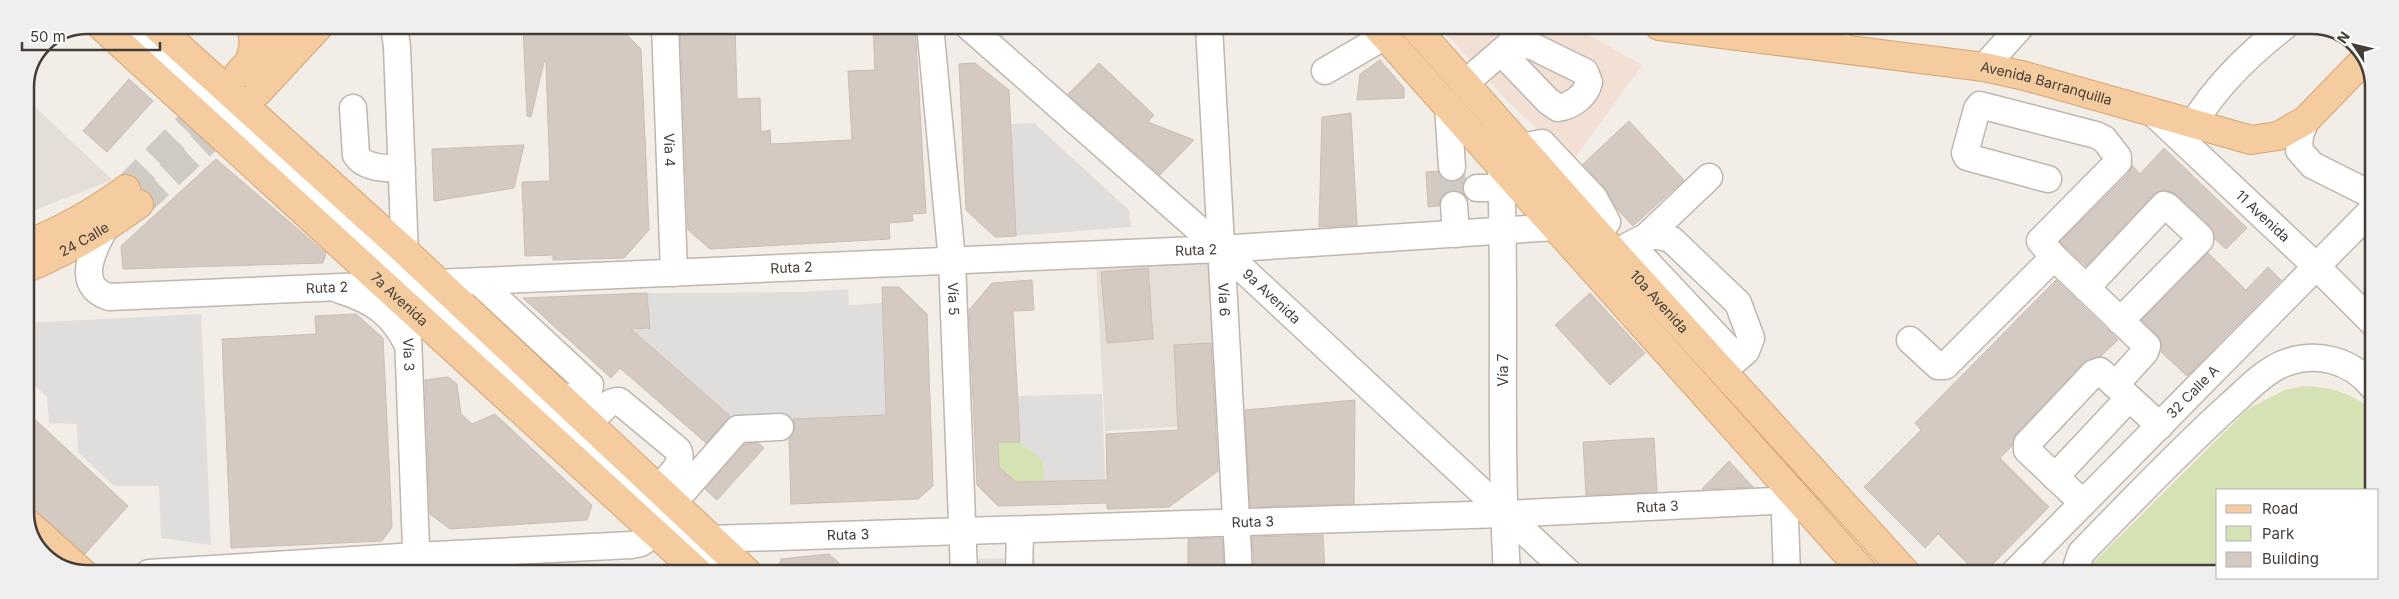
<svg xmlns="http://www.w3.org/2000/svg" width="2399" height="599" viewBox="0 0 2399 599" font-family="Inter,sans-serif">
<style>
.residential{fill:#e5ded6}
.commercial{fill:#f2e0d5}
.green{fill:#d5e2b4}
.parking{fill:#e0dedc}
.building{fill:#d5cac1;stroke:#ccbdb2}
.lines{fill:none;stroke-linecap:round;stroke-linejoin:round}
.minor-tunnel{stroke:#cfcac4;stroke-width:26;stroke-dasharray:26 13;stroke-linecap:butt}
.major-tunnel{stroke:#cfcac4;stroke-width:28;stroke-dasharray:28 14;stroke-linecap:butt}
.minor-casing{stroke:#bfb6ae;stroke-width:29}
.major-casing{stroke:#d7a670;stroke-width:30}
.minor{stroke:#fff;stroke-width:26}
.major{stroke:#f4cc9f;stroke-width:28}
.labels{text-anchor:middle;stroke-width:5;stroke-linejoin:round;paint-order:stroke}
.street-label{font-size:14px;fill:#443d37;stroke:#fff}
.rim{fill:none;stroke:#443d37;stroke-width:2.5}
</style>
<rect width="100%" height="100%" fill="#f2ede7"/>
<g class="residential">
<polygon points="25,97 112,180 25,214"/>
<polygon points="1217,255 1225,424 1105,431 1096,262"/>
</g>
<polygon class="commercial" points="1439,26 1573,26 1642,65 1573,161 1513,107"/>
<g class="green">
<path d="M2304,386C2332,387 2352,393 2373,411V490H2218V574H2082L2248,409L2285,390Z"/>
<polygon points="998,442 1020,442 1043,460 1045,482 1016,482 999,467"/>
</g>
<g class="parking">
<polygon points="1034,123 1129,210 1131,227 1016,236 1011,124"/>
<polygon points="848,289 849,305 883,303 886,415 737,422 649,345 624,330 650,328 647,293 802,292"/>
<polygon points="201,314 211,545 161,538 159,486 114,486 78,452 77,424 49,423 47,397 25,376 25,323"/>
<polygon points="1102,394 1106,502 1045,482 1043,460 1020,442 1018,396"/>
<polygon points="1035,558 1036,573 972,573 972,559"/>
</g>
<g class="building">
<polygon points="523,25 617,25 641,49 649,230 624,258 553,260 553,255 525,256 522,182 550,181 546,62 544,62 531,117 527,116"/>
<polygon points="680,25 735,25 737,99 760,98 761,132 770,130 771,144 852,140 848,71 875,70 873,25 915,25 926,213 912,214 913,221 889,223 890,239 710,249 688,230"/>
<polygon points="1380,60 1404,88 1404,98 1357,100 1360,74"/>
<polygon points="975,63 1009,90 1016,236 995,237 966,210 959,64"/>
<polygon points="1099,63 1154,115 1148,122 1194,140 1160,175 1068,94"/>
<polygon points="129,79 153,101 107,152 83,131"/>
<polygon points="1351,113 1357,225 1319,227 1322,117"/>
<polygon points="1629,121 1684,180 1633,226 1617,209 1605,188 1583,164"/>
<polygon points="524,145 514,188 434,201 432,149"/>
<polygon points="2164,148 2247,228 2226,249 2215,239 2210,226 2177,195 2169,191 2161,190 2153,195 2086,266 2060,242 2129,173 2132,165 2140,174"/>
<polygon points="216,159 326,253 323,263 123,269 121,246"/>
<polygon points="1438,171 1445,180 1452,182 1463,176 1465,179 1462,188 1464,194 1453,190 1446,192 1441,198 1439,206 1428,207 1426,172"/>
<polygon points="2208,253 2246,290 2268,267 2281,280 2187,376 2161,352 2162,343 2158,336 2142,320"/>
<polygon points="1148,268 1153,339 1107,343 1101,272"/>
<polygon points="1032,280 1034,310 1013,311 1020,442 998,442 999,467 1016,482 1107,480 1106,434 1178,430 1174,345 1211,343 1218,471 1169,507 1107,509 1107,503 998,506 977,485 969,310 992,283"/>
<polygon points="2056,280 2118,340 2101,356 2083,363 2016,434 2012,446 2000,458 2049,507 1983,574 1978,574 1938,534 1925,548 1864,487 1921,430 1915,423"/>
<polygon points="882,287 899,287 927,314 933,486 918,499 791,504 789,439 795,427 793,419 886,415"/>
<polygon points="647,293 650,328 631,329 730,416 706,443 620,368 611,378 523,298"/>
<polygon points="1590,293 1645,353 1610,385 1555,325"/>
<polygon points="356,314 383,338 392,527 382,541 231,548 222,339 316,334 315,316"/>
<polygon points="448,377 457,384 461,414 472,424 495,414 592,505 587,520 450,529 430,514 425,380"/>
<polygon points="1355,400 1354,504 1250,507 1245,410"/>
<polygon points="25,410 128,506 85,554 25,501"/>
<polygon points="1654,438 1657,492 1586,495 1583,442"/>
<polygon points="758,443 764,448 717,500 705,489 745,444"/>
<polygon points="1729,461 1753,487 1702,489"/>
<polygon points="1323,535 1325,573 1254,573 1252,537"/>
<polygon points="1222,538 1224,570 1188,571 1188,539"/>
<polygon points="829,554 850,573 777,573 781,559"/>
</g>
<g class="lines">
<polyline class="minor-tunnel" points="1452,167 1454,205"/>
<g class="major-tunnel">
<polyline points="126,189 215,98"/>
<polyline points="139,204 232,116"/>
</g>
<g class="minor-casing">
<g id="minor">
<polyline points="132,25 444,308 727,573"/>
<path id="s1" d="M394,25L397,47L417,573"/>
<path id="s2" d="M665,25L674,273"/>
<path id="s3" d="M930,25L952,261L964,573"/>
<path id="s4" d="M967,25L1221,249L1570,574"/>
<path id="s5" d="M1209,26L1239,573"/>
<polyline points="1821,26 1844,49"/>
<path d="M1501,52L1548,101L1558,108C1572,106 1586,96 1589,82L1585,72L1534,47L1515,42"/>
<polyline points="1984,67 2021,26"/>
<polyline points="1325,71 1385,36"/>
<polyline points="1464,84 1531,26"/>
<polyline points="1448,106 1452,167"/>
<path d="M353,108L356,155C365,169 386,168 402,169"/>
<path id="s6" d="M2152,112L2317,267L2373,323"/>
<polyline points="2306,120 2300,135 2299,150 2312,165 2374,196"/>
<path d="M2193,124C2216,86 2250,53 2285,26"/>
<polyline points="1521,147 1542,143 1594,198 1607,222 1585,252"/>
<path d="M1501,166C1506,302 1499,438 1507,574"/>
<polyline points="2048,179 1967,157 1965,153 1977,109 1980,105 2096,135 2104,139 2118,157 2118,162 2040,241 2054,257"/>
<polyline points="1477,188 1502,188"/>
<polyline points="1454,205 1456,234"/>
<path id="s7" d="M105,228C93,249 74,286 109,297L1221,249L1555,227"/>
<polyline points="1647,236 1709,177"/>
<polyline points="1631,245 1737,358"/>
<path d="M1615,253C1636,243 1648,229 1672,240L1738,303L1751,338L1746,351L1723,371"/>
<polyline points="479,282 590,385 589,390 580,398 558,396"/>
<polyline points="2086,288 2164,205 2167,206 2200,237 2200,240 2120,321"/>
<path d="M340,290C374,301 392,313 408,345"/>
<polyline points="1910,340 1938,366 1945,366 2054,257 2147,346 2145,352 2115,385"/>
<path d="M589,425C597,416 607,400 619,401L678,450C685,465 667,478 657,489"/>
<polyline points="2055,477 2129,398"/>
<polyline points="673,503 738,429 780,427"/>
<polyline points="2083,503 2027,450 2027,444 2094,373 2100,371 2160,426"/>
<path id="s8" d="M712,539L1503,514L1773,501L1790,489"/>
<polyline points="149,573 416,556 631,545 641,543 655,533"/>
<polyline points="1019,573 1020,530"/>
<polyline points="1787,574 1785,518 1797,497"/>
<path id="s9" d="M2013,574L2374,208"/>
<path d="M2074,574L2081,553C2130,503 2178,452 2230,405C2246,391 2264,371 2285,363C2317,351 2351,360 2373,387"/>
</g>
</g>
<g class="major-casing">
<g id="major">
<path id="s10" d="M100,25L699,573"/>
<polyline points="155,25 406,252 748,573"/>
<polyline points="1376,26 1865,574"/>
<path id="s11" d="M1414,26L1615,253L1907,574"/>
<path id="s12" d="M1659,26L1984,67L2025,76L2251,140L2278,136L2306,120L2364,60"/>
<polyline points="249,64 254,44 251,25"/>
<polyline points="239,73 285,25"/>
<polyline points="258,92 320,25"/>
<path d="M25,245C61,231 95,212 126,189"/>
<path id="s13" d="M25,269C65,252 104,230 139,204"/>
<polyline points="26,522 83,573"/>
</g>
</g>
<use href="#minor" class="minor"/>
<use href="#major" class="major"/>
</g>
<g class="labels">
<g class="street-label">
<text dy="5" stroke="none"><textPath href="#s12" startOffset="392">Avenida Barranquilla</textPath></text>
<text dy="5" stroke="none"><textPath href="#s2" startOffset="125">Vía 4</textPath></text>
<text dy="5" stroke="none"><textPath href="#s6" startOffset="152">11 Avenida</textPath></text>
<text dy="5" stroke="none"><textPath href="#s13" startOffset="66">24 Calle</textPath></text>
<text dy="5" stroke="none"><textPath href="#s7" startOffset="1170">Ruta 2</textPath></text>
<text dy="5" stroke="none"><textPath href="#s7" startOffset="765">Ruta 2</textPath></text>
<text dy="5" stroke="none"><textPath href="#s7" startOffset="300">Ruta 2</textPath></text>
<text dy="5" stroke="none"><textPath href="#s4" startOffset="408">9a Avenida</textPath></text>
<text dy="5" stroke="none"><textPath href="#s10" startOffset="406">7a Avenida</textPath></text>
<text dy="5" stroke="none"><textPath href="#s3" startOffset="275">Vía 5</textPath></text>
<text dy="5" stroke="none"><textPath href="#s5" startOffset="274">Vía 6</textPath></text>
<text dy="5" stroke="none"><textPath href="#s11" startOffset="369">10a Avenida</textPath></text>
<text dy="5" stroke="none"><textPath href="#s1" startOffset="330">Vía 3</textPath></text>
<text transform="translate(1503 370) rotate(-90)" y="5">Vía 7</text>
<text dy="5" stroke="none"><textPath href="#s9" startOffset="256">32 Calle A</textPath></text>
<text dy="5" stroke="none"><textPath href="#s8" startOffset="946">Ruta 3</textPath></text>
<text dy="5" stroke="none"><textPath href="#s8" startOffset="541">Ruta 3</textPath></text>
<text dy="5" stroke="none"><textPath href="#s8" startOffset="136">Ruta 3</textPath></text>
</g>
</g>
<path d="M0 0H2399V599H0ZM87 34H2312A53 53 0 0 1 2365 87V512A53 53 0 0 1 2312 565H87A53 53 0 0 1 34 512V87A53 53 0 0 1 87 34Z" fill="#f0efef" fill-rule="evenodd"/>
<path class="rim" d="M87 34H2312A53 53 0 0 1 2365 87V512A53 53 0 0 1 2312 565H87A53 53 0 0 1 34 512V87A53 53 0 0 1 87 34Z"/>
<rect x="2216" y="489" width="162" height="90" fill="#ffffff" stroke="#b4b1af"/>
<rect x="2226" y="505" width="25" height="8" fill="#f4cc9f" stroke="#b4b1af"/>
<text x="2262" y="514" font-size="15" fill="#443d37">Road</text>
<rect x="2226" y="526" width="25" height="15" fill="#d5e2b4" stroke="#b4b1af"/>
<text x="2262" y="539" font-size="15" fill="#443d37">Park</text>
<rect x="2226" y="552" width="25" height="15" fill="#d5cac1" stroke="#b4b1af"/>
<text x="2262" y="564" font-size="15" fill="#443d37">Building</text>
<g transform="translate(2354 45) rotate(305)" stroke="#ffffff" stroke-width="4" paint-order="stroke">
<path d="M0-4L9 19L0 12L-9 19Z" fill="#443d37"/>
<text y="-8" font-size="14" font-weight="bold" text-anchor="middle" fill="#443d37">N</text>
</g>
<path d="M22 42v8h138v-8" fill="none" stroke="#443d37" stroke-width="2.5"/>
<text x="30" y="42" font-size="15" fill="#443d37" stroke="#ffffff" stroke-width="4" paint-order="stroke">50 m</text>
</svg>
